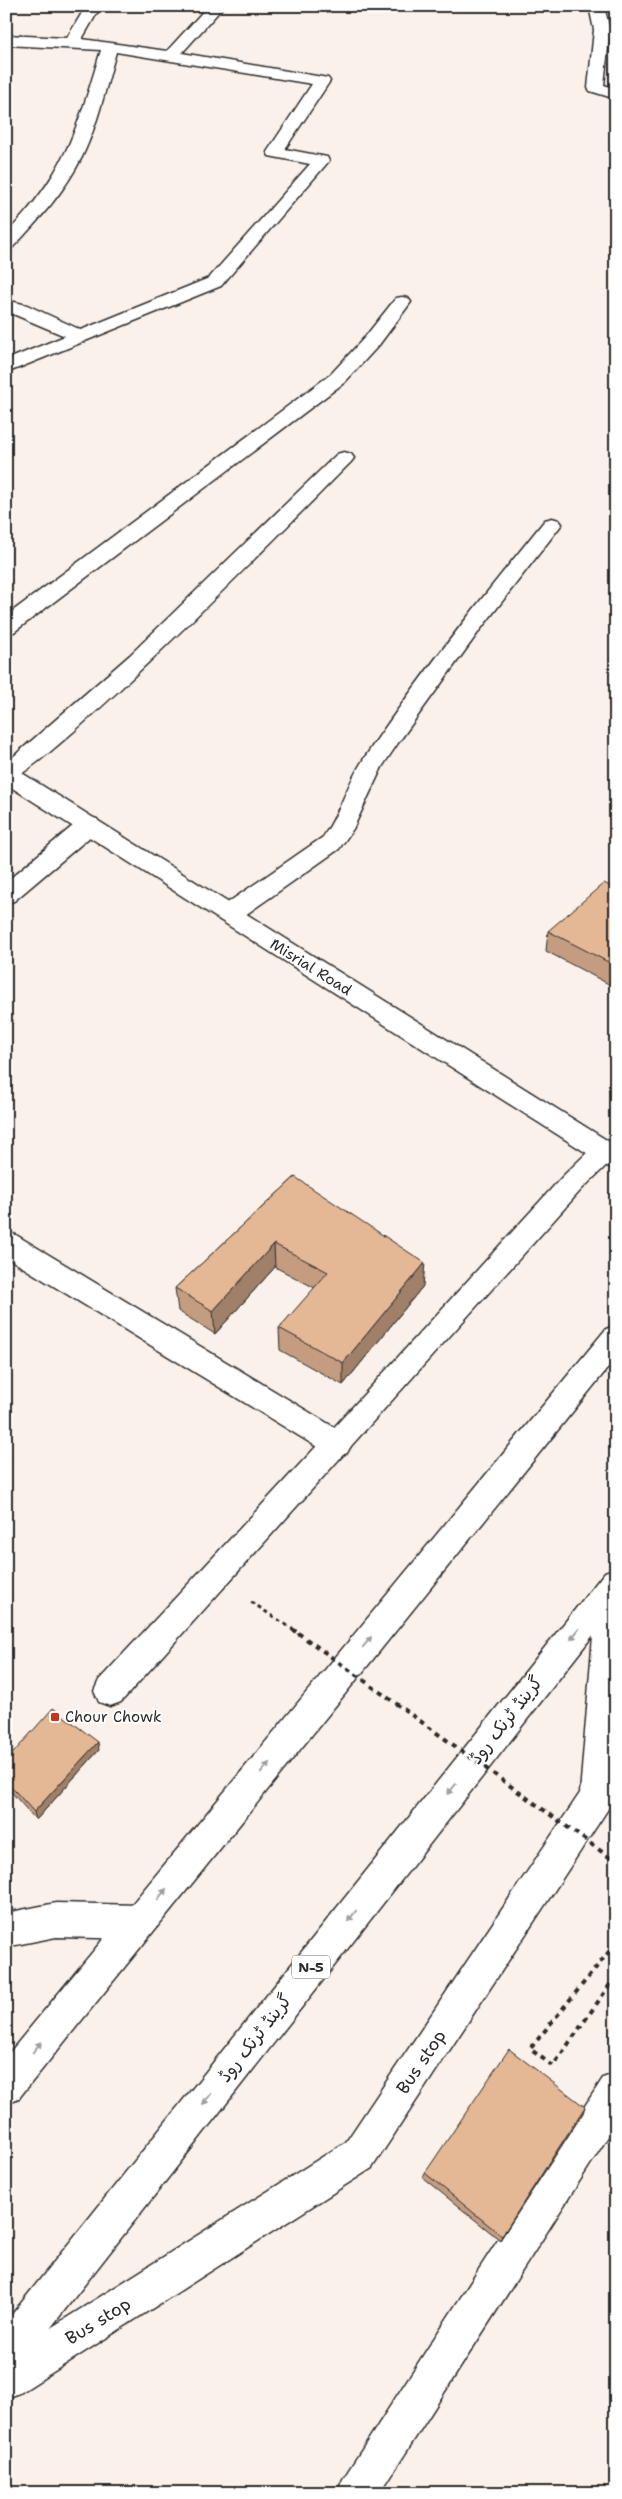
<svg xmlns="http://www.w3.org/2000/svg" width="622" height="2499" viewBox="0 0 622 2499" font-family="'Shantell Sans','Playpen Sans Arabic',sans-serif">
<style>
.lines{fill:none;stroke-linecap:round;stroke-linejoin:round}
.service-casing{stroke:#2b2b2b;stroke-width:3}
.minor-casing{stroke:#2b2b2b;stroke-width:3}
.secondary-casing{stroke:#2b2b2b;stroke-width:3}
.trunk-casing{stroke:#2b2b2b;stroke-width:3}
.path-far1{stroke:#2b2b2b;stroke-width:3;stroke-dasharray:4 4;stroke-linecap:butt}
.path{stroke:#2b2b2b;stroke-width:4;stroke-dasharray:5 5;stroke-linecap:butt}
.service{fill:#fff;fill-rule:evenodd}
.minor{fill:#fff;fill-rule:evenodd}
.secondary{fill:#fff;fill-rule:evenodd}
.trunk{fill:#fff;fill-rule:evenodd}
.path-bridge{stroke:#2b2b2b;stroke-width:4;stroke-dasharray:5 5;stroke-linecap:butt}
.wall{fill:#c49d80;stroke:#2b2b2b}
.shaded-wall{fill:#a08068;stroke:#2b2b2b}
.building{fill:#e4b795;stroke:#2b2b2b}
.oneway{fill:#a0a0a0}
.poi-dot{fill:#c8321e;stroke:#fff;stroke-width:2}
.labels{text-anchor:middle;stroke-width:4;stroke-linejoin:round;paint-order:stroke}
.shield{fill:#fff;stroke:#6b6b6b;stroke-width:1}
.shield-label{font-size:14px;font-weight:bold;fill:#2b2b2b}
.street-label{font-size:15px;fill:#2b2b2b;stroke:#fff}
.poi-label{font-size:15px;fill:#2b2b2b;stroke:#fff;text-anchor:start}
.near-street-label{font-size:18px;fill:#2b2b2b;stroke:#fff}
</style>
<rect width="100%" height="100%" fill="#faf1ea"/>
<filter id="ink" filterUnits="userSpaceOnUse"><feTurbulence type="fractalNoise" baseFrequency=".02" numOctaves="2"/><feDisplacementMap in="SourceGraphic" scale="10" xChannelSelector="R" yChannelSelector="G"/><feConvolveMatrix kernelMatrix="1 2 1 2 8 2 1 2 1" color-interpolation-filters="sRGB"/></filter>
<g filter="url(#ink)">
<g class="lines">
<g class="service-casing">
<g id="service">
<path d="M344,452L351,454L354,458L351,462C310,503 38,781 6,781V763L130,655L337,454Z"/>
<polygon points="604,1142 613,1145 616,1149 613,1159 581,1190 121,1702 110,1706 99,1702 94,1691 99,1680 327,1435 563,1176 595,1145"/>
<polygon points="612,1573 616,1574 616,1752 612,1798 608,1809 372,2168 20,2393 6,2398 6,2356 346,2142 580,1793 597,1587 601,1577"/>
<polygon points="56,1903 139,1905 151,1910 156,1922 151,1934 139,1939 56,1937 6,1947 6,1913"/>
<polygon points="616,2073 616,2124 380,2493 337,2493 343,2479 603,2078"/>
</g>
</g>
<g class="minor-casing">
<g id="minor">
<path d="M86,6H101L82,39L167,51L208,6H224L182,53L328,78L330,81L285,149L327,157L329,161L221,286L6,373V360L65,336L6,311V300L27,305L81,330L209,278L310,164L269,156L267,152L312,84L116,52C106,87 98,124 82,157C65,191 39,220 12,248L6,249V234C66,173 77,129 101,50L6,45V35L67,38Z"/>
<polygon points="589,6 604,6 610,30 604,85 616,89 616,99 590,91 588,88 594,30"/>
<polygon points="402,297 408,298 411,302 379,345 345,382 14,632 6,634 6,616 331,374 365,337 396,298"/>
<path d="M552,518L559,520L562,524L480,630L398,743L382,767L353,829L339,849L238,920L229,923L220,920L217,914L220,908L323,837C340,813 347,784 363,760C419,676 482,598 545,520Z"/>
<polygon points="89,817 97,819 101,825 97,831 14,901 6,903 6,882 81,819"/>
<polygon points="6,1232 16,1235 347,1435 352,1444 347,1453 337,1457 327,1453 6,1257"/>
</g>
</g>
<g class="secondary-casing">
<polygon id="secondary" points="6,765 14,768 616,1146 616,1169 607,1166 6,784"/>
</g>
<g class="trunk-casing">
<g id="trunk">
<polygon points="616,1325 616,1358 19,2098 6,2103 6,2057 606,1329"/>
<polygon points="616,1568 616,1606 20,2367 6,2372 6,2322 605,1572"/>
</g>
</g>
<polyline class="path-far1" points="251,1602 294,1630"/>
<g class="path">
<polyline points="292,1629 298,1633"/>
<polyline points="616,1943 530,2049 553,2066 616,1976"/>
</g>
<use href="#service" class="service"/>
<use href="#minor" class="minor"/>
<use href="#secondary" class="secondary"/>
<use href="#trunk" class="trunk"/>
<polyline class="path-bridge" points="298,1633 616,1862"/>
</g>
<g class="wall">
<polygon points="616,889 616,988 546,951 548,931"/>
<polygon points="295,1177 423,1286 343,1385 280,1350 279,1328 315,1288 275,1267 215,1334 178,1311 175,1288"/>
<polygon points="99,1750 36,1820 6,1786 6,1761"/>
<polygon points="583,2113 500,2240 423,2178 425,2173"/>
</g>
<g class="shaded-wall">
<polygon points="274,1244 275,1267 215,1334 213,1311"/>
<polygon points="425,1263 423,1286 343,1385 343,1363"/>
<polygon points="98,1742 99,1750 36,1820 34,1812"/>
<polygon points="585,2107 583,2113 500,2240 502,2236"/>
</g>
<g class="building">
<polygon points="604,883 616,889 616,966 548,931"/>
<polygon points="295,1177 425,1263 343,1363 279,1328 328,1272 274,1244 213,1311 175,1288"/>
<polygon points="53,1708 98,1742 34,1812 6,1781 6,1761"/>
<polygon points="509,2049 585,2107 502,2236 425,2173"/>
</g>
<defs><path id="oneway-solid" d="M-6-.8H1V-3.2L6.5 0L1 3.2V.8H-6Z" transform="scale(1.25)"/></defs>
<g class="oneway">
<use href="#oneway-solid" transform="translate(575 1634) rotate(128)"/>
<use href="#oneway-solid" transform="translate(367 1642) rotate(-51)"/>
<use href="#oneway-solid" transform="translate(265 1768) rotate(-51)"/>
<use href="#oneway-solid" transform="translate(452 1789) rotate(128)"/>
<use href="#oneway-solid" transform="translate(162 1894) rotate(-51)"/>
<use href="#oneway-solid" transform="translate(352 1916) rotate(128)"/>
<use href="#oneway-solid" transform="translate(37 2047) rotate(-51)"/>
<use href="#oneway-solid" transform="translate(207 2099) rotate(128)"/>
</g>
</g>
<rect class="poi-dot" x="50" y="1712" width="10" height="10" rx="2.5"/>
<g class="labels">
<rect class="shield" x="292" y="1955.5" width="38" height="23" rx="4"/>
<g class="shield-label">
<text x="311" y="1972">N-5</text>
</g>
<g class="street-label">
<text transform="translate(311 967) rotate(32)" y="5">Misrial Road</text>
</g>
<g class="poi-label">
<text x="65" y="1722">Chour Chowk</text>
</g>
<g class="near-street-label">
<text transform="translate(506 1720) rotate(-52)" y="6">گرینڈ ٹرنک روڈ</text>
<text transform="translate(255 2038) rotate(-52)" y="6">گرینڈ ٹرنک روڈ</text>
<text transform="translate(421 2062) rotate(-56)" y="6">Bus stop</text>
<text transform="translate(98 2321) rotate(-32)" y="6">Bus stop</text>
</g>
</g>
<rect width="622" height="2499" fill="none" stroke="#fff" stroke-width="25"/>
<rect x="12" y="12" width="597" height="2474" fill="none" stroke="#2b2b2b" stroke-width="2" filter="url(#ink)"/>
</svg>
